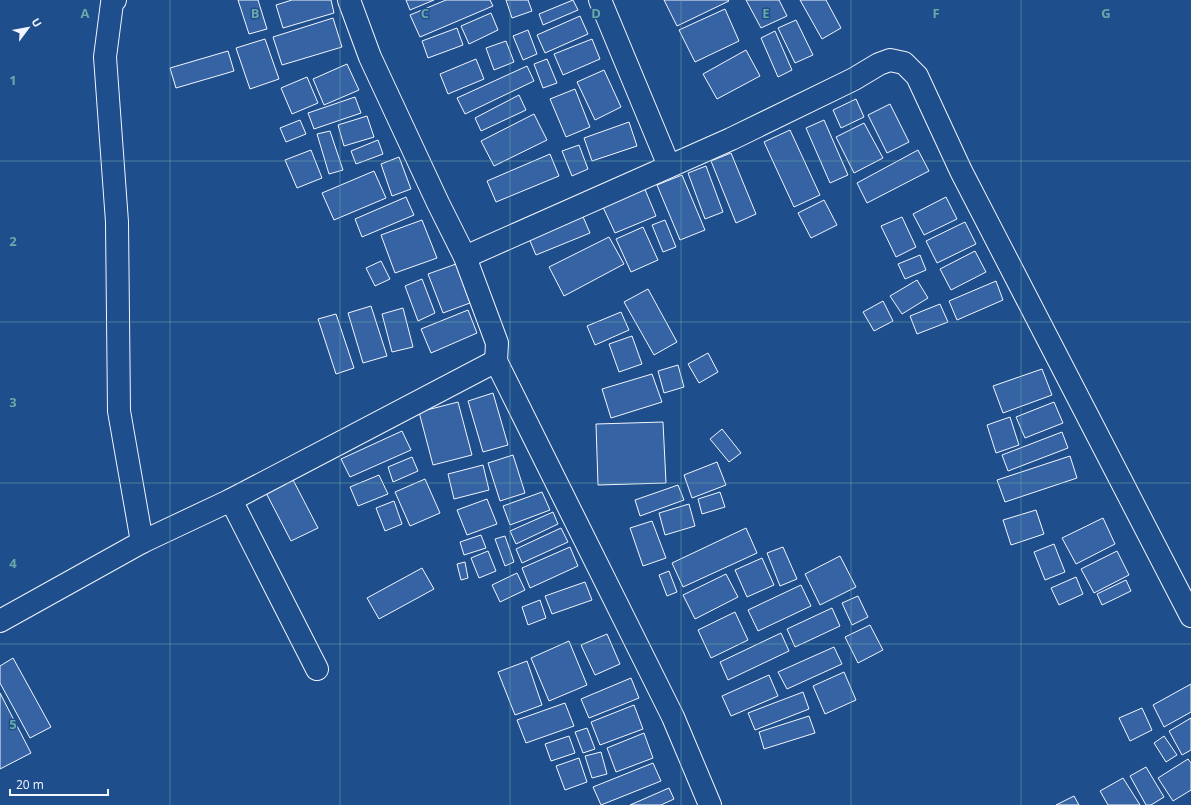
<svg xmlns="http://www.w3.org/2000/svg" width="1191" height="805" viewBox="0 0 1191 805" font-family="'Open Sans',sans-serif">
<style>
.building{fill:#3563a3;stroke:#f2f6ff}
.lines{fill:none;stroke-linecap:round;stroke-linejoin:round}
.minor-casing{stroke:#f2f6ff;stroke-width:24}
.minor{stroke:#1f4e8c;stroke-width:22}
.grid{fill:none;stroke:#6aa9a8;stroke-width:1;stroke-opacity:0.55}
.grid-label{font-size:13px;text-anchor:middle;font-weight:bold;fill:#6aa9a8;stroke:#1f4e8c;stroke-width:3;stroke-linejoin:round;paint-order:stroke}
</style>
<rect width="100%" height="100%" fill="#1f4e8c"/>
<g class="building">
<polygon points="238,0 258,0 267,29 249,34"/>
<polygon points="292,0 331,0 334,13 283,28 276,5"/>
<polygon points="406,0 434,0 410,10"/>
<polygon points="446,0 490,0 493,6 420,37 410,15"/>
<polygon points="506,0 528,0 532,11 512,18"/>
<polygon points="573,0 578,10 543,25 539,14"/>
<polygon points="664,0 728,0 729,1 677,26"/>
<polygon points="746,0 779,0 787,16 761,28"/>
<polygon points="800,0 826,0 841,28 822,39"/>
<polygon points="725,9 739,41 695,62 679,30"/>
<polygon points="491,13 498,30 469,44 461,26"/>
<polygon points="580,16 588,34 545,53 537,35"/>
<polygon points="333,18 342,47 282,65 273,37"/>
<polygon points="796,20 813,55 795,63 778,28"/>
<polygon points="457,28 463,45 428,58 422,41"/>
<polygon points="528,30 537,54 523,60 513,36"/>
<polygon points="775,31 792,70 778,77 761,38"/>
<polygon points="265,39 279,79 250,89 236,48"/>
<polygon points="592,39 600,59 563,75 554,54"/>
<polygon points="506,41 514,62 494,70 486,48"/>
<polygon points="746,50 760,76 717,99 703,74"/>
<polygon points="228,51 234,71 176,88 170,68"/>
<polygon points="476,59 484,79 448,94 440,74"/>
<polygon points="547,59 557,83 543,88 534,64"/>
<polygon points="347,64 359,90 324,105 313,79"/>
<polygon points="527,66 534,81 465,114 457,98"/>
<polygon points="604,70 621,107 595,120 577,82"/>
<polygon points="307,77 318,103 292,114 281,88"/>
<polygon points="575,89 590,127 566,137 550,99"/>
<polygon points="519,95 526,110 481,131 475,118"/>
<polygon points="355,97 361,113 314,129 308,113"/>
<polygon points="856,99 864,117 841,128 833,110"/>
<polygon points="890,104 909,142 887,153 868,115"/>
<polygon points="534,114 547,140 494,166 481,141"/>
<polygon points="367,116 374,137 344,146 338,125"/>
<polygon points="300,120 306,134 286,142 280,128"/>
<polygon points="824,120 848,175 830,183 806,128"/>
<polygon points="629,122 637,146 592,161 584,138"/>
<polygon points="864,123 883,158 854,173 836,137"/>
<polygon points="790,130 820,195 794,207 764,142"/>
<polygon points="330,131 343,170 329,174 317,134"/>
<polygon points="378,140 383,154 356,164 351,151"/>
<polygon points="579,145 588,169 572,176 562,151"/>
<polygon points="311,150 322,178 297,188 285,160"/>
<polygon points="918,150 929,171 867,203 857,183"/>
<polygon points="731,153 756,214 736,223 711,161"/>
<polygon points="550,154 559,176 496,202 487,181"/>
<polygon points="399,157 411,189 392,196 381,164"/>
<polygon points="706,166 723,212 705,219 688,173"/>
<polygon points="374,171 386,198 334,220 322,193"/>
<polygon points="682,175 705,230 680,240 657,185"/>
<polygon points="644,187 656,216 615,233 602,205"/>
<polygon points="406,197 414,215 362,237 355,219"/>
<polygon points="946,197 957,219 924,235 913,214"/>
<polygon points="824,200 837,225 811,238 798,213"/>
<polygon points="581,212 590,233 536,255 527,234"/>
<polygon points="902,217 916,247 896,257 881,226"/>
<polygon points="422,220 437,258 395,273 381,235"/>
<polygon points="665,220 676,247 663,252 652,225"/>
<polygon points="965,222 976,244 937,263 926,241"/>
<polygon points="643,227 658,260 631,272 616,239"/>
<polygon points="609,237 624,264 564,296 549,267"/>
<polygon points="975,251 986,272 951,290 940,269"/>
<polygon points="920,255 926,270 905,279 898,264"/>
<polygon points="381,261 390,279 375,286 366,268"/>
<polygon points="456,264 470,303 443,313 428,274"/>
<polygon points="422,279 435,313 418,321 405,286"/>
<polygon points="917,280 928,298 902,314 890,296"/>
<polygon points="996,281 1003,300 957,320 949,301"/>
<polygon points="648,289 677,342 654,355 624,302"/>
<polygon points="883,301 893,321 874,331 863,312"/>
<polygon points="940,304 948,322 917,334 910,316"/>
<polygon points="371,306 387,356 363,363 348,313"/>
<polygon points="403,308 413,347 392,352 382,314"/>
<polygon points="468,310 477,333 431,353 421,329"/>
<polygon points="621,312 629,330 595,345 587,326"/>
<polygon points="336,314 354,368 336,374 318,319"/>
<polygon points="632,336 642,364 619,372 609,344"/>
<polygon points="708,353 718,372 699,383 688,364"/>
<polygon points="678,365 684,387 664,393 658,371"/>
<polygon points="1042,369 1052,395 1003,413 993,386"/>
<polygon points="652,374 662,402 611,418 602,389"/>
<polygon points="493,393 508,445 483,452 468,401"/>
<polygon points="458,402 472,455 433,465 419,412"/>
<polygon points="1054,402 1063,423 1025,438 1016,417"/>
<polygon points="1010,417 1019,445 996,453 987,425"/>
<polygon points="663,422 666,483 598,485 596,424"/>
<polygon points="722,429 741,453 729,462 710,439"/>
<polygon points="402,431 411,450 350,477 341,459"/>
<polygon points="1062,432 1068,448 1008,471 1002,455"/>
<polygon points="513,455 525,493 500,501 488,463"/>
<polygon points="1070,456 1077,478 1005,502 997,480"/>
<polygon points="412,457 418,471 393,482 388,467"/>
<polygon points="717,462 726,485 692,498 684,475"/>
<polygon points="483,465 489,490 454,499 448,474"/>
<polygon points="290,474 318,528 291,541 263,487"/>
<polygon points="379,475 388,494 358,506 350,487"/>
<polygon points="425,479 440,513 410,526 395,492"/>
<polygon points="678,485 684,500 640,516 635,500"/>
<polygon points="542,492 550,510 510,525 503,506"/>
<polygon points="720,492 725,507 702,514 698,499"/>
<polygon points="487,499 497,524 467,535 457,510"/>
<polygon points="394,501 402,524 385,531 376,508"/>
<polygon points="689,504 695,526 665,535 659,513"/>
<polygon points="1036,510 1044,534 1011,545 1003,520"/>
<polygon points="553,512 558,524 516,544 510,531"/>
<polygon points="1103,518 1115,544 1076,564 1062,538"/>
<polygon points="652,521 666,558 643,566 630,528"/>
<polygon points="561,528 568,542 522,563 516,549"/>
<polygon points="746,528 757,553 683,587 672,563"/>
<polygon points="481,535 486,548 464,555 460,542"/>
<polygon points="505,536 514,562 505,566 495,539"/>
<polygon points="1054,544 1065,572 1045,580 1034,552"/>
<polygon points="570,547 578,566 530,588 522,568"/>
<polygon points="783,547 797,579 780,586 767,553"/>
<polygon points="488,551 496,571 479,578 471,558"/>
<polygon points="1117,551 1129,575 1094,593 1081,569"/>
<polygon points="840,556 856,587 820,605 805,574"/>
<polygon points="762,558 774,585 747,597 735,570"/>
<polygon points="465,562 468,578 461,580 457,564"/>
<polygon points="422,568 434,589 379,619 367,598"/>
<polygon points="669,571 677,592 667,596 659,575"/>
<polygon points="517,573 525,590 500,602 492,585"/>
<polygon points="726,574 738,597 695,619 683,595"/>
<polygon points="1076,577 1083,594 1059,605 1051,588"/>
<polygon points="1126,580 1131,591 1102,605 1097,594"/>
<polygon points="585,582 592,600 552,614 545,596"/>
<polygon points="801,585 811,606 758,631 748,610"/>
<polygon points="858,596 868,617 852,625 842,603"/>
<polygon points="540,600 546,618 528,625 522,607"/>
<polygon points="832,608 840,626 795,647 787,629"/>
<polygon points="735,612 748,640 711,658 698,630"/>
<polygon points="870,625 883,650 858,663 845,637"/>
<polygon points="781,633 789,651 728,680 720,662"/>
<polygon points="607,634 620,664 595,675 581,645"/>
<polygon points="569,641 587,685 549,701 531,658"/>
<polygon points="834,647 842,664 787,689 778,672"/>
<polygon points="13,658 51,727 30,738 0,683 0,666"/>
<polygon points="527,661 542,705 515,715 498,672"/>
<polygon points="844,672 856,700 825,714 813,686"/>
<polygon points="769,675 778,696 731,716 722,696"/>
<polygon points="631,678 639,698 589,718 581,699"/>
<polygon points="1191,684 1191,712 1164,727 1153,705"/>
<polygon points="803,692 809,709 755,730 748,713"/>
<polygon points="0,693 31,753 0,769"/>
<polygon points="565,703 574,726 526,743 517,720"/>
<polygon points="634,705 643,729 600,745 591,722"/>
<polygon points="1142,708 1152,730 1130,741 1119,718"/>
<polygon points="809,716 815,733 764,749 759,732"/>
<polygon points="1191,718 1191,750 1182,755 1169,731"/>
<polygon points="587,728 595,749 583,753 575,732"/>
<polygon points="644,733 653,758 616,772 607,748"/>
<polygon points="569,736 575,753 551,761 545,744"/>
<polygon points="1164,736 1177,755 1166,762 1154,743"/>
<polygon points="601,752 607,774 592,778 585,756"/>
<polygon points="579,758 587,782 565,790 556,766"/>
<polygon points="1188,759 1191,763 1191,790 1173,801 1158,778"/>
<polygon points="653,763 661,781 601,805 593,787"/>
<polygon points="1146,767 1164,797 1151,805 1146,805 1130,776"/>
<polygon points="1123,778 1140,805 1108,805 1100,791"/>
<polygon points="669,788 674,799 661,805 630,805"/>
<polygon points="1074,796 1079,805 1056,805"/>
</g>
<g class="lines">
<g class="minor-casing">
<g id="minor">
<polyline points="115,0 112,3 105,57 117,222 119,411 142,542"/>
<polyline points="349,0 370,57 438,203 465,257 497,343 496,361 673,717 710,805"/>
<polyline points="600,0 669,166"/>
<polyline points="465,257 731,139 854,79 879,64 890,60 904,63 917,76 961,171 1191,616"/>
<polyline points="231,500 317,669"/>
<polyline points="0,621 142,542 231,500 496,361"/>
</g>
</g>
<use href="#minor" class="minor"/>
</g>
<path class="grid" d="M170,0V805M340,0V805M510,0V805M681,0V805M851,0V805M1021,0V805M0,161H1191M0,322H1191M0,483H1191M0,644H1191"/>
<g class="grid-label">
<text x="85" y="18">A</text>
<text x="255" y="18">B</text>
<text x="425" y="18">C</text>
<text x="596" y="18">D</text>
<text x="766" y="18">E</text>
<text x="936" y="18">F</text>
<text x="1106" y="18">G</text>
<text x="13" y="85">1</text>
<text x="13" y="246">2</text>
<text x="13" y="407">3</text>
<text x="13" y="568">4</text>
<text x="13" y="729">5</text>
</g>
<g transform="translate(28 28) rotate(58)" stroke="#1f4e8c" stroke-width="3" paint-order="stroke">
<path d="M0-3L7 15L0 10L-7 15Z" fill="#f2f6ff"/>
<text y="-6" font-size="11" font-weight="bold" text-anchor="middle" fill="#f2f6ff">U</text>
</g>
<path d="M10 789v6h98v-6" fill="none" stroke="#f2f6ff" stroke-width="2"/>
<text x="16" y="789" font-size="12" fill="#f2f6ff" stroke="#1f4e8c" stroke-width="3" paint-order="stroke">20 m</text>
</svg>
